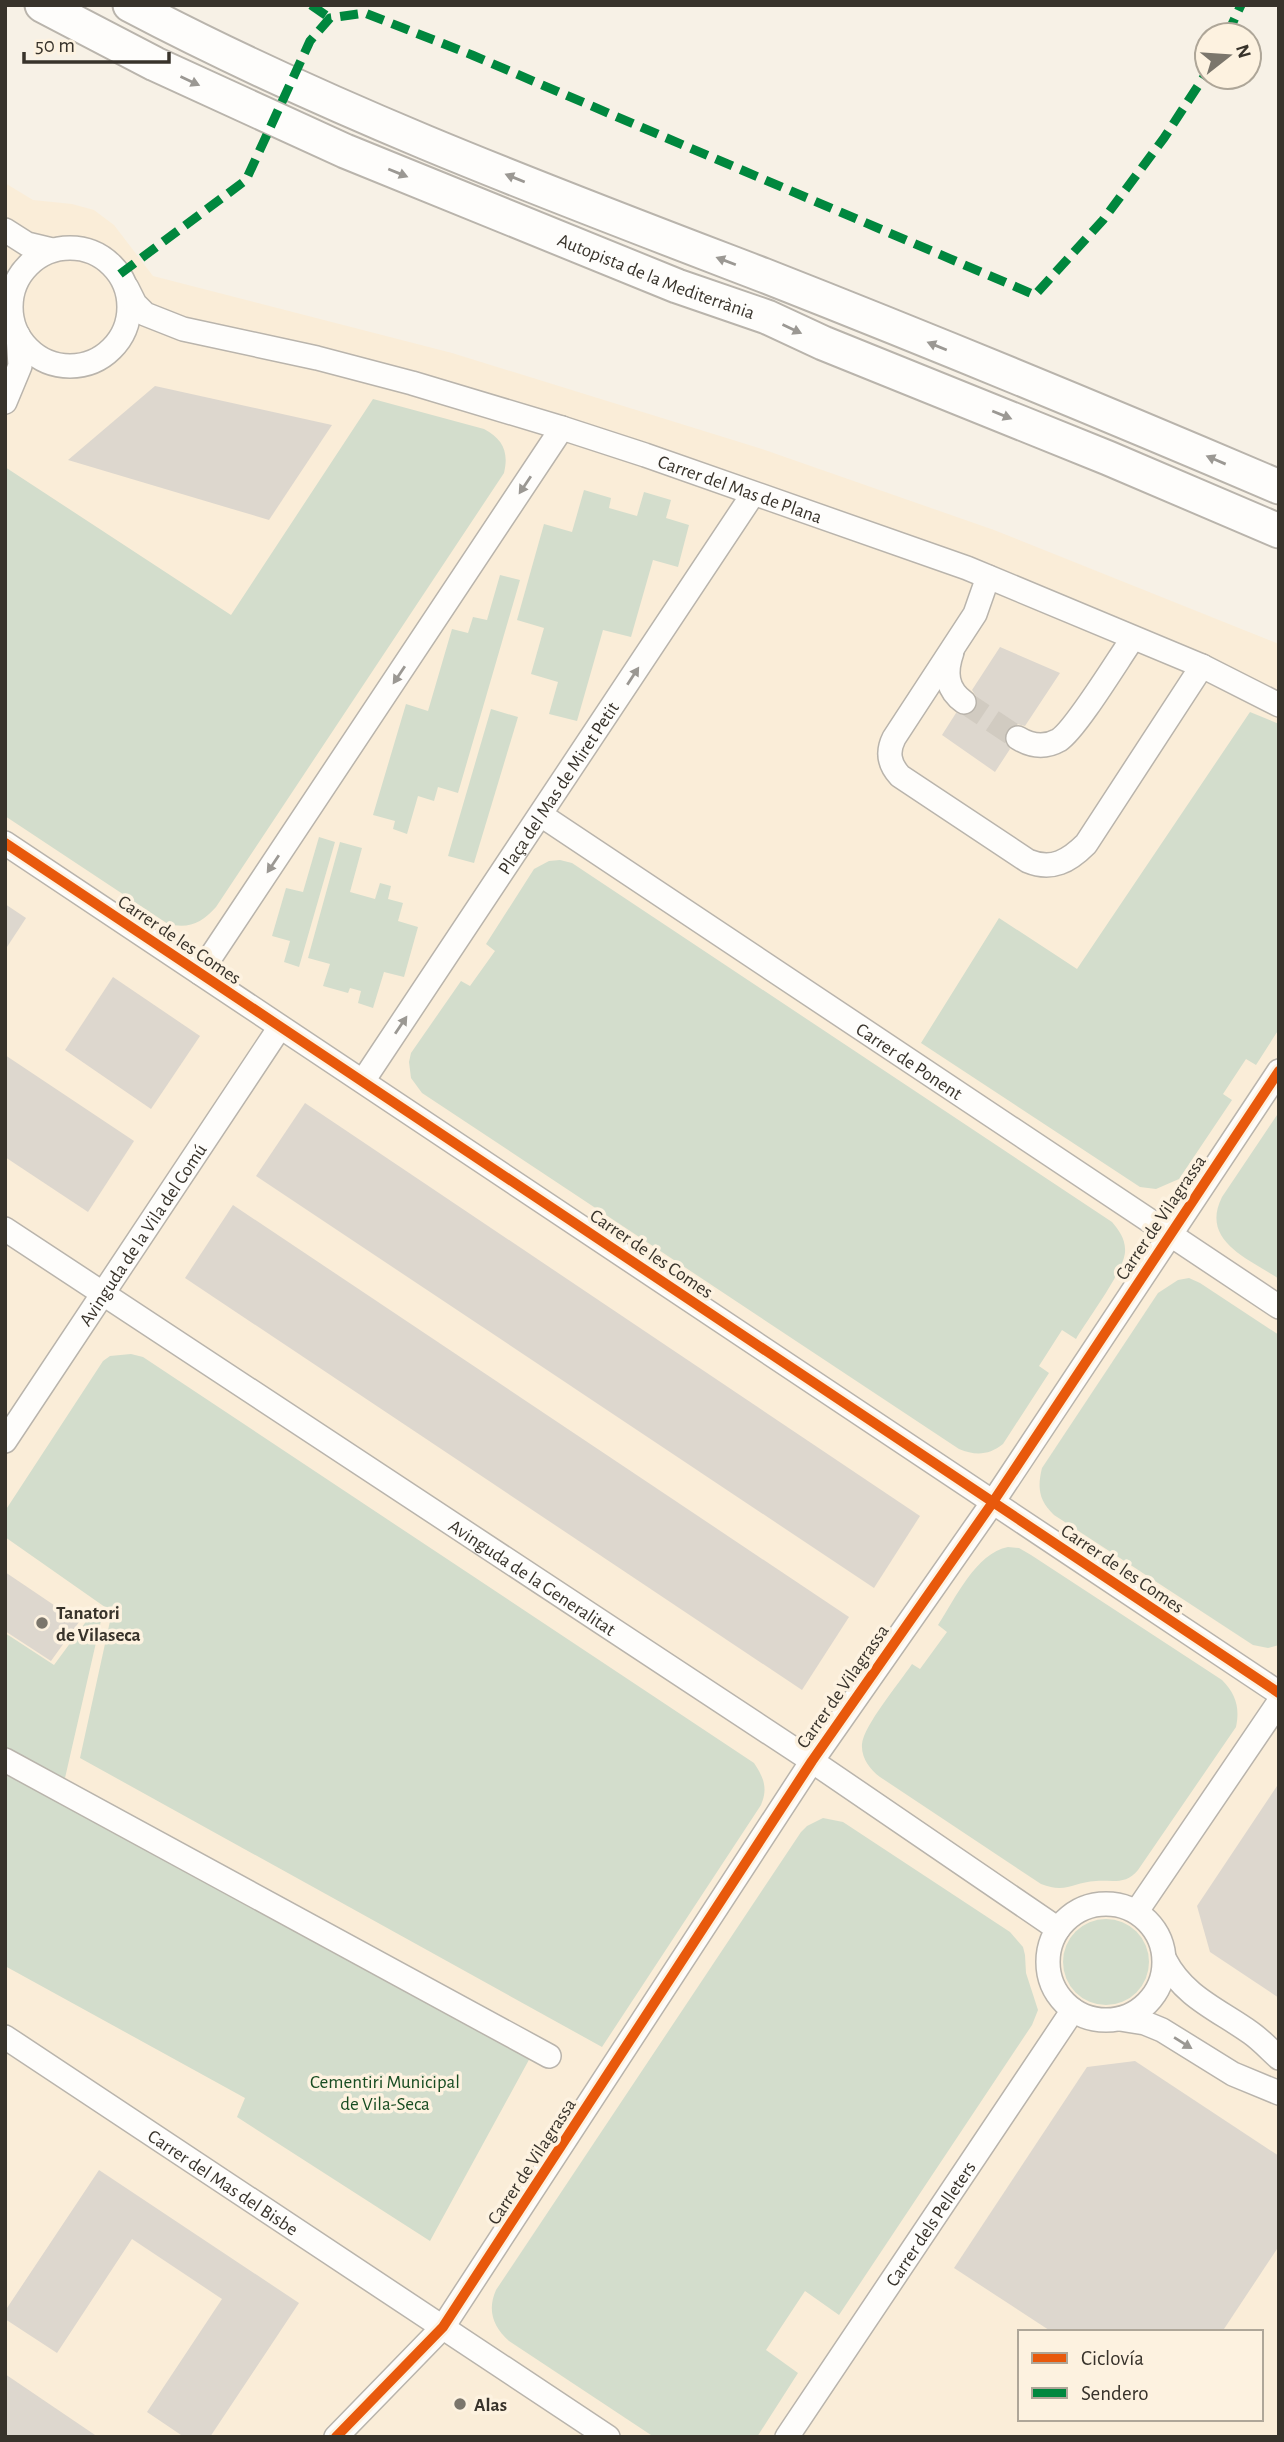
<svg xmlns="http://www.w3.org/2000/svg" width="1284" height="2442" viewBox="0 0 1284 2442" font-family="'Alegreya Sans',sans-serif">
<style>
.built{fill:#faedd8;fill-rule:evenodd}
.green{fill:#d3ddcc}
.building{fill:#ddd7ce}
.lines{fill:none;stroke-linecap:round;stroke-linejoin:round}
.minor-tunnel{stroke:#d1cbc1;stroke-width:23;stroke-dasharray:23 11;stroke-linecap:butt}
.minor-casing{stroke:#b9b4ac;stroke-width:26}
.highway-casing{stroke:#b9b4ac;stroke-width:37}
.minor{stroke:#fefdfb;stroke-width:23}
.highway{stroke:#fefdfb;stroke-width:33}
.quiet{stroke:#00873e;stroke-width:9;stroke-dasharray:18 9;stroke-linecap:butt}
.cycleway-casing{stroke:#fdf2e0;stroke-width:15}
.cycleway{stroke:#e8590c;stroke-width:10}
.oneway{fill:#9b9893}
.poi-dot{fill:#7b766c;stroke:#fdf2e0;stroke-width:2.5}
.labels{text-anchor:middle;stroke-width:7;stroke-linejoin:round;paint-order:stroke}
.street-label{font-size:19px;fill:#38332b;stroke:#fdf2e0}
.poi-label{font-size:19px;font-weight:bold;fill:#38332b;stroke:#fdf2e0;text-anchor:start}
.park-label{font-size:19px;fill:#174c21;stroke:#fdf2e0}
</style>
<rect width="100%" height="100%" fill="#f7f1e6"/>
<path class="built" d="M5,183L33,200L72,204L94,210L114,225L153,276L452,353L762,449L994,530L1279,644V2437H5ZM1020,2332H1261V2419H1020Z"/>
<g class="green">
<path d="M373,399L484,429C503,439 509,452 504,473L216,907C202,923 189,929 168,924L5,816V467L231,615Z"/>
<polygon points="584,490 611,498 609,508 637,516 644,492 671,500 666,518 689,525 678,567 653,560 631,637 603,630 577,721 549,714 558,682 531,674 544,628 517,620 544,524 572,532"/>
<polygon points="500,575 520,580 458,793 438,787 434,801 418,796 407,834 393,829 395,821 373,815 406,704 428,711 452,629 468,633 473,617 487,620"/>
<polygon points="491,709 518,717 474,863 448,856"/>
<polygon points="1250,712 1279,724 1279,1029 1256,1065 1246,1059 1223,1094 1232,1100 1179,1179 1156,1189 1140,1187 921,1043 999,918 1077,969"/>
<polygon points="319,837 335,842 299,967 284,962 290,941 272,936 286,888 303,892"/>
<polygon points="340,842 362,848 350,892 375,899 380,883 391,886 388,899 403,903 398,921 418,927 404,977 384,972 373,1008 358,1003 361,991 350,988 348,993 323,986 330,964 308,958"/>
<path d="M560,860L572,863L1112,1222C1119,1230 1126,1240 1125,1252C1124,1271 1087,1320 1076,1339L1062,1330L1039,1366L1049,1373L1003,1444C989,1455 976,1456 959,1449L422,1093L411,1078L409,1062L411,1053L461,981L470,986L495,951L486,944L534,869L549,861Z"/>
<path d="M1279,1112V1279C1248,1258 1200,1241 1222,1197Z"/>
<path d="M1189,1278L1200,1283L1279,1335V1645L1268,1648L1253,1645L1054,1515C1039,1501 1037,1488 1042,1468L1158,1293L1178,1280Z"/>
<path d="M131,1354L143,1357L754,1763C764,1778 768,1788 761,1805L602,2047L80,1758L112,1612L5,1537V1511L103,1361L110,1356Z"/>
<path d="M1008,1547L1019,1548L1031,1555L1222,1680C1236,1694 1240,1708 1236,1727L1138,1870C1126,1885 1113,1880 1096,1881C1073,1882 1066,1894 1041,1884L880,1777C870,1769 861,1758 862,1744C864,1725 900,1682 912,1664L920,1669L947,1632L938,1625C955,1599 976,1553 1008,1547Z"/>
<polygon points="96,1608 103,1612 65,1778 5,1749 5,1633 54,1665"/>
<polygon points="5,1769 531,2056 430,2241 237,2117 245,2098 5,1966"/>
<path d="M823,1818L843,1822L1010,1932L1023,1947L1025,1955L1026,1973L1038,2010L1032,2025L839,2315L805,2291L766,2350L798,2373L757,2437H654L509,2341C493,2327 487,2310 496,2290L801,1832L807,1826Z"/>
<circle cx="1106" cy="1962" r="43"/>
</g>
<g class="building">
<polygon points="155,386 332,425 269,520 68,460"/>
<polygon points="1000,647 1060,673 1025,726 1017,724 1006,731 1004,739 1010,749 995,772 942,735 956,713 968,715 975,710 977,698 972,690"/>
<polygon points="5,904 26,918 5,950"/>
<polygon points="113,977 200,1036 151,1109 65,1050"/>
<polygon points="5,1055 134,1141 88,1212 5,1157"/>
<polygon points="305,1103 920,1516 874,1588 256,1176"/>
<polygon points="233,1205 849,1617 802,1690 185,1278"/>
<polygon points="5,1572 79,1622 51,1661 5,1631"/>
<polygon points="1279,1783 1279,1998 1210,1952 1197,1906"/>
<polygon points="1135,2061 1279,2156 1279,2246 1222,2332 1052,2332 954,2268 1087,2067"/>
<polygon points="99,2170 299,2303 210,2437 184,2437 147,2412 222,2299 132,2239 57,2353 5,2319 5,2311"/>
<polygon points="5,2374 98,2437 5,2437"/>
</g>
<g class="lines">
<polyline class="minor-tunnel" points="964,702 1018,738"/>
<g class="minor-casing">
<g id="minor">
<polyline points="5,230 27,244 52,250"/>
<circle cx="70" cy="307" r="59"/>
<path id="s1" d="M127,288L135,304L145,314L183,329L317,358L412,383L562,428L645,455L967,568L1202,666L1279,705"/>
<polyline points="5,402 20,366 18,335"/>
<path d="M988,577L975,614L894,738C887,752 889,764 900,776L1028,861C1052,871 1069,861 1086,844L1202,666"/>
<path d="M952,652C945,672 946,689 964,702"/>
<path d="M1018,738C1031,746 1045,748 1059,740C1076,729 1119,658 1133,638"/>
<path id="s2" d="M541,815L1279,1307"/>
<polyline points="5,843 1279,1693"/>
<polyline points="200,973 562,428"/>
<path id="s3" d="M363,1081L753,494"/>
<path id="s4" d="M5,1229L812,1761L1058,1929"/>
<path id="s5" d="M5,1441L280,1027"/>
<polyline points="5,1760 549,2056"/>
<circle cx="1106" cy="1962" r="58"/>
<polyline points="1137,1911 1279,1702"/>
<path d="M1165,1960C1184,1997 1219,2010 1251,2033C1261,2040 1270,2050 1279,2058"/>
<polyline points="1120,2019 1145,2023 1162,2030 1233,2074 1279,2093"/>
<path id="s6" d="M5,2037L608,2437"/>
<polyline points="336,2437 443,2327 812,1761 993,1502 1279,1071"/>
<path id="s7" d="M787,2437L1073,2010"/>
</g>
</g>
<g class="highway-casing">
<g id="highway">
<path id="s8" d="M42,5L155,64L345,151L677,286L767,317L823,343L1108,458L1279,531"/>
<path d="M130,5C333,112 549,193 763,275C936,343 1108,414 1279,487"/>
</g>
</g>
<use href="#minor" class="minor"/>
<use href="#highway" class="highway"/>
<g class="quiet">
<polyline points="311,5 330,18"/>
<polyline points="1227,35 1241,5"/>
<polyline points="120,274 246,180 310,41 330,18 365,13 472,55 1035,295 1103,220 1164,138 1207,72"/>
</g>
<g class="cycleway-casing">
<g id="cycleway">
<polyline points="5,843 1279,1693"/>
<polyline points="336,2437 443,2327 812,1761 993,1502 1279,1071"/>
</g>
</g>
<use href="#cycleway" class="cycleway"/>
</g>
<defs><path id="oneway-solid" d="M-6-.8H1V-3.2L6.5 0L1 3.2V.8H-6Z" transform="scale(1.75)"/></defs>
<g class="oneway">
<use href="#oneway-solid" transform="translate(190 81) rotate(25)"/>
<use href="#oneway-solid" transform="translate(398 173) rotate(22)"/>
<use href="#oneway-solid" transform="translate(515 178) rotate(-158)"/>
<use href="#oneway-solid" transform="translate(726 261) rotate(-159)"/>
<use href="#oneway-solid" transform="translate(792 329) rotate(25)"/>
<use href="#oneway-solid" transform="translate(937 346) rotate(-158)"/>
<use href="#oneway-solid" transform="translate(1002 415) rotate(22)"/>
<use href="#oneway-solid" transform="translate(1216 460) rotate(-157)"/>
<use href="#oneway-solid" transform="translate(525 485) rotate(124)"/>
<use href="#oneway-solid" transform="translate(399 675) rotate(124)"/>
<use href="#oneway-solid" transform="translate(633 676) rotate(-57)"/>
<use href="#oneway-solid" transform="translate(273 864) rotate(124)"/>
<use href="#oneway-solid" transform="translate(401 1025) rotate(-56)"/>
<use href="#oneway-solid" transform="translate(1183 2043) rotate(32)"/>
</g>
<g class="poi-dot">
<circle cx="42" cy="1623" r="7"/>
<circle cx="460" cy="2404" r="7"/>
</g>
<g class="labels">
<g class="street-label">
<text dy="7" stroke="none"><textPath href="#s8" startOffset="672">Autopista de la Mediterrània</textPath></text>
<text dy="7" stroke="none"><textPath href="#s1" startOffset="653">Carrer del Mas de Plana</textPath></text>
<text dy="7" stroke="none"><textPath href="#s3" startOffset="352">Plaça del Mas de Miret Petit</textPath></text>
<text transform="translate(180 939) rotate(34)" y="7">Carrer de les Comes</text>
<text dy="7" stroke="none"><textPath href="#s2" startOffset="443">Carrer de Ponent</textPath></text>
<text transform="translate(1160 1217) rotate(-56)" y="7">Carrer de Vilagrassa</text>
<text dy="7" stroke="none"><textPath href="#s5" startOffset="248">Avinguda de la Vila del Comú</textPath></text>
<text transform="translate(652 1253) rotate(34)" y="7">Carrer de les Comes</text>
<text transform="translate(1123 1568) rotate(34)" y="7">Carrer de les Comes</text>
<text dy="7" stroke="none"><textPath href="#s4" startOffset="632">Avinguda de la Generalitat</textPath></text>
<text transform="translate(842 1686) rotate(-55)" y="7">Carrer de Vilagrassa</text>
<text transform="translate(531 2161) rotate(-57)" y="7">Carrer de Vilagrassa</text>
<text dy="7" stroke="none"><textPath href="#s6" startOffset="262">Carrer del Mas del Bisbe</textPath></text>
<text dy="7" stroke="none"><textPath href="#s7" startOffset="257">Carrer dels Pelleters</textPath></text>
</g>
<g class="poi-label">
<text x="56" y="1619">Tanatori<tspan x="56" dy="22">de Vilaseca</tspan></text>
<text x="474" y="2411">Alas</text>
</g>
<g class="park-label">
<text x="385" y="2088">Cementiri Municipal<tspan x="385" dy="22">de Vila-Seca</tspan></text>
</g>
</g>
<rect width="1284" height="2442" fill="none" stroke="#38332b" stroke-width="14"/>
<rect x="1018" y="2330" width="245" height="91" fill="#fdf2e0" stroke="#aea698" stroke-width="2"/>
<rect x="1032" y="2353" width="35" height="10" fill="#e8590c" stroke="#aea698" stroke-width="2"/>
<text x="1081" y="2365" font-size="21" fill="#38332b">Ciclovía</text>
<rect x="1032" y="2388" width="35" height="10" fill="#00873e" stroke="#aea698" stroke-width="2"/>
<text x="1081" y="2400" font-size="21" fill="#38332b">Sendero</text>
<g transform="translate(1228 56) rotate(73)"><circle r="33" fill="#fdf2e0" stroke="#aea698" stroke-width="2"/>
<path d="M0-5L12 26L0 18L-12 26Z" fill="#7b766c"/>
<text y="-10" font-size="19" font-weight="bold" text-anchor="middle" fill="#38332b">N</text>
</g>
<path d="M24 52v10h145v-10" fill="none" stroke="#38332b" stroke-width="3.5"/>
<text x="35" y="52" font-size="21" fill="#38332b" stroke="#fdf2e0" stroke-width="5" paint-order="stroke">50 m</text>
</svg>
